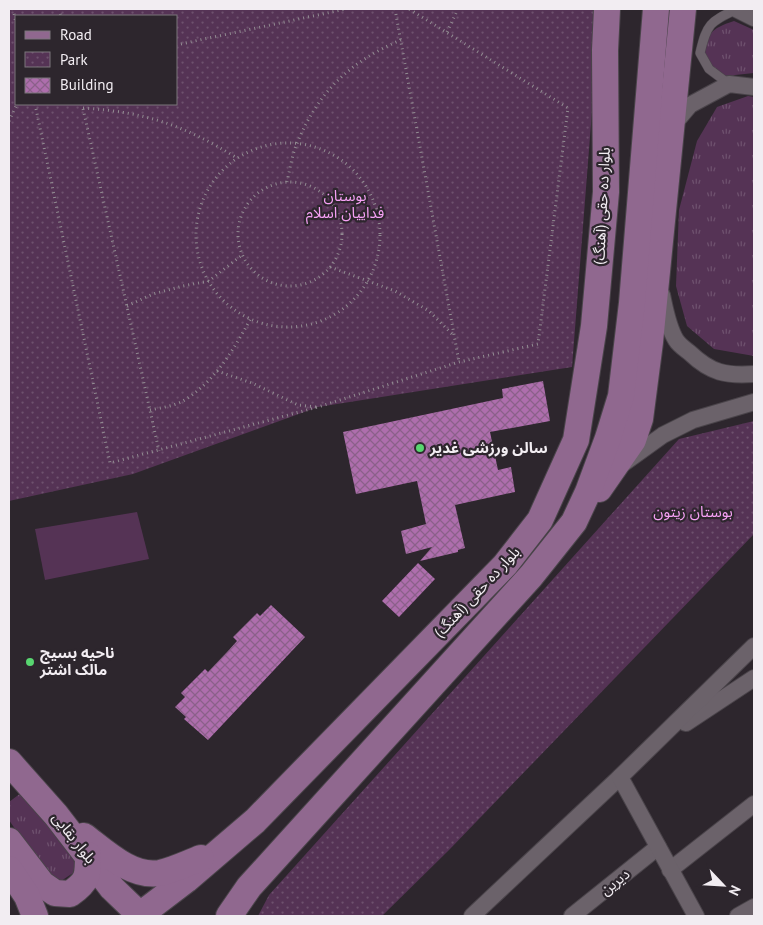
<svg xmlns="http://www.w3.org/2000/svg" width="763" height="925" viewBox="0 0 763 925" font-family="'PT Sans','Noto Sans Arabic',sans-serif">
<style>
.grass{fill:url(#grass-tufts)}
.park{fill:url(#park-dots);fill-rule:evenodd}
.pitch{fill:#535}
.building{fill:url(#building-cross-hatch)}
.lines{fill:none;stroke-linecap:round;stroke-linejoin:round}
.lane-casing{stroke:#4a444a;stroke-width:10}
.street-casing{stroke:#4a444a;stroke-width:18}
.primary-casing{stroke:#4a444a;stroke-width:28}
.path{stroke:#928c92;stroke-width:3;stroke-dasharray:1 4;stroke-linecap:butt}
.lane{stroke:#6b626a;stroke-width:9}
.street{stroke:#6b626a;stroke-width:16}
.primary{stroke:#90688f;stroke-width:26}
.poi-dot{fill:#58d570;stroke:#2d262d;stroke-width:2}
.labels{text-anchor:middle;stroke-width:4.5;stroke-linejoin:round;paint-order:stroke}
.park-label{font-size:15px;fill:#f6a1f5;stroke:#2d262d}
.street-label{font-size:15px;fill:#f2edf2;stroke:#2d262d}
.poi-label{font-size:15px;font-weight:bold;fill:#f2edf2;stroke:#2d262d;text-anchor:start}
</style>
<defs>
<pattern id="grass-tufts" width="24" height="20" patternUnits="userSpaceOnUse" patternTransform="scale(1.25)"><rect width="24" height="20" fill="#535"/><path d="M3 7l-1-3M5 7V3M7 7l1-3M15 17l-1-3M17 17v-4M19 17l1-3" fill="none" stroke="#6e516e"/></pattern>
<pattern id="park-dots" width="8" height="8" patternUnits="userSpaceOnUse" patternTransform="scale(1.25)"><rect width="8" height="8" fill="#535"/><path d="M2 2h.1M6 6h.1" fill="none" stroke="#6e516e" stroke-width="1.8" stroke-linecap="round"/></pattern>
<pattern id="building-cross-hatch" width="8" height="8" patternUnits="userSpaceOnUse" patternTransform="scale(1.25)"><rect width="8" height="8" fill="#ae6ead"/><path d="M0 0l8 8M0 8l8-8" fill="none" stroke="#8b608a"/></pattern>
</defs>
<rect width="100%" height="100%" fill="#2d262d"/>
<g class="grass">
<path d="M734,21L754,30V73L735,75L720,82L704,58C707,33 710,29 734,21Z"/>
<polygon points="748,96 754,97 754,356 714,349 687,326 676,286 679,210 697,141 717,107"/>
<polygon points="21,793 76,860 73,873 61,881 50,878 36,860 9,820 9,802"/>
</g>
<g class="park">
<path d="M9,9H600L572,367L318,407L133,474L9,501ZM16,16H176V104H16Z"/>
<polygon points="754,421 754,534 449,850 382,916 258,916 269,895 679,439"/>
</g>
<polygon class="pitch" points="137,512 149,559 45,580 35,529"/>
<g class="building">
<polygon points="543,381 550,421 490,432 498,470 511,467 515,492 455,505 465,548 458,550 458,552 420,561 432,547 406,554 401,531 426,524 417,481 356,494 343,432 503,398 502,389"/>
<polygon points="418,563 435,579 399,617 382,601"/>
<polygon points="271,605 305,637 208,740 184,719 186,717 175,707 185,697 181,693 205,669 208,672 228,651 237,641 233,637 257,613 260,616"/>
</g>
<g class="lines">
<g class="lane-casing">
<path id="lane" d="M729,84L709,69L700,53C707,23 710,22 737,9"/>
</g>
<g class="street-casing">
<g id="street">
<polyline points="736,9 754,18"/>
<polyline points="673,125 690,105 729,84 754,87"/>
<path d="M662,295C665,309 668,327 676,340C679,345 685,349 690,353C711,373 726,376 754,374"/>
<polyline points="624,463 663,435 693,420 754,402"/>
<polyline points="686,723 754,678"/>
<polyline points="670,870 754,804"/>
<polyline points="472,916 620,777"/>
<polyline points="572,916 658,847"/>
<polyline points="696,916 620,777 754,646"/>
<polyline points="738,916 754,907"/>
</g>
</g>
<g class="primary-casing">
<g id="primary">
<polyline points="599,489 633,440 640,419 650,342 683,9"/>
<polyline points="9,762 56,815 112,888 140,915 186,880 255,821 505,565 540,520 576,440 594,326 606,192 605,50 607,9"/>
<path d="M84,836C105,852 132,878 160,873C174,870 188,863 201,858"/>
<path d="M9,841L42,884L55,893L70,894C88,881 88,877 88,855"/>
<polyline points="9,869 27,896 35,916"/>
<polyline points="229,916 249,887 531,576 574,522 588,492 608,438 621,396 632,303 656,9"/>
</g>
</g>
<g class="path">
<polyline points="13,9 16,23"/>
<polyline points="59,9 61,16"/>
<polyline points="395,9 459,362"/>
<polyline points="447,32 458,9"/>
<polyline points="176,45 346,9"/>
<polyline points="35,104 110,463 318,407 459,362 538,344 568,108 409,9"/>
<polyline points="82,104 159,451"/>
<path d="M83,108C145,112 184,125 237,158"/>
<polyline points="9,121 17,104"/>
<circle cx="288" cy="235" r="92"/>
<path d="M287,182C290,169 292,154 298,141C319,91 351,61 401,40"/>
<circle cx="290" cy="234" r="52"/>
<polyline points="330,267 395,291 429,311 453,335"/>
<polyline points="127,306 153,294 183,286 209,281 242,255"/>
<polyline points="217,371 252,383 298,405 316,407"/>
<path d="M150,410C160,408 174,406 183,401C215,382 234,349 251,318"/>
</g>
<use href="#lane" class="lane"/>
<use href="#street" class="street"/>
<use href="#primary" class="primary"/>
</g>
<g class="poi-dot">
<circle cx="420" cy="448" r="5"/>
<circle cx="30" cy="662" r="5"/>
</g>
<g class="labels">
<g class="park-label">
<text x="345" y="201">بوستان<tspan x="345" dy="17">فداییان اسلام</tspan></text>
<text x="693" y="517">بوستان زیتون</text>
</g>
<g class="street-label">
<text transform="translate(602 206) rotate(-87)" y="5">بلوار ده حقی (آهنگ)</text>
<text transform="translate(477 592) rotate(-47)" y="5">بلوار ده حقی (آهنگ)</text>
<text transform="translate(74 838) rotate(52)" y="5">بلوار بقایی</text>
<text transform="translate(615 882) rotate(-38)" y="5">دیرین</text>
</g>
<g class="poi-label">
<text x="430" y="453">سالن ورزشی غدیر</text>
<text x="40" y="658">ناحیه بسیج<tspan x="40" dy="17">مالک اشتر</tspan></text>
</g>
</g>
<rect width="763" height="925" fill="none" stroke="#f2edf2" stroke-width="20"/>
<rect x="15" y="15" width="162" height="90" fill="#2d262d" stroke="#7c767c"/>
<rect x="25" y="31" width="25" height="8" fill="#90688f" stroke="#7c767c"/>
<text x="60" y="40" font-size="15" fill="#f2edf2">Road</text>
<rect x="25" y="52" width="25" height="15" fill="url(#park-dots)" stroke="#7c767c"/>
<text x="60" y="65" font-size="15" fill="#f2edf2">Park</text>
<rect x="25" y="78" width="25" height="15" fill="url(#building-cross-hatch)" stroke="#7c767c"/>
<text x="60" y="90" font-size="15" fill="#f2edf2">Building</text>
<g transform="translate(723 885) rotate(115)" stroke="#2d262d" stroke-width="4" paint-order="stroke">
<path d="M0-4L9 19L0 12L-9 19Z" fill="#f2edf2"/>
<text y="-8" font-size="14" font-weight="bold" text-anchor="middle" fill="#f2edf2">N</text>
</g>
</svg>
